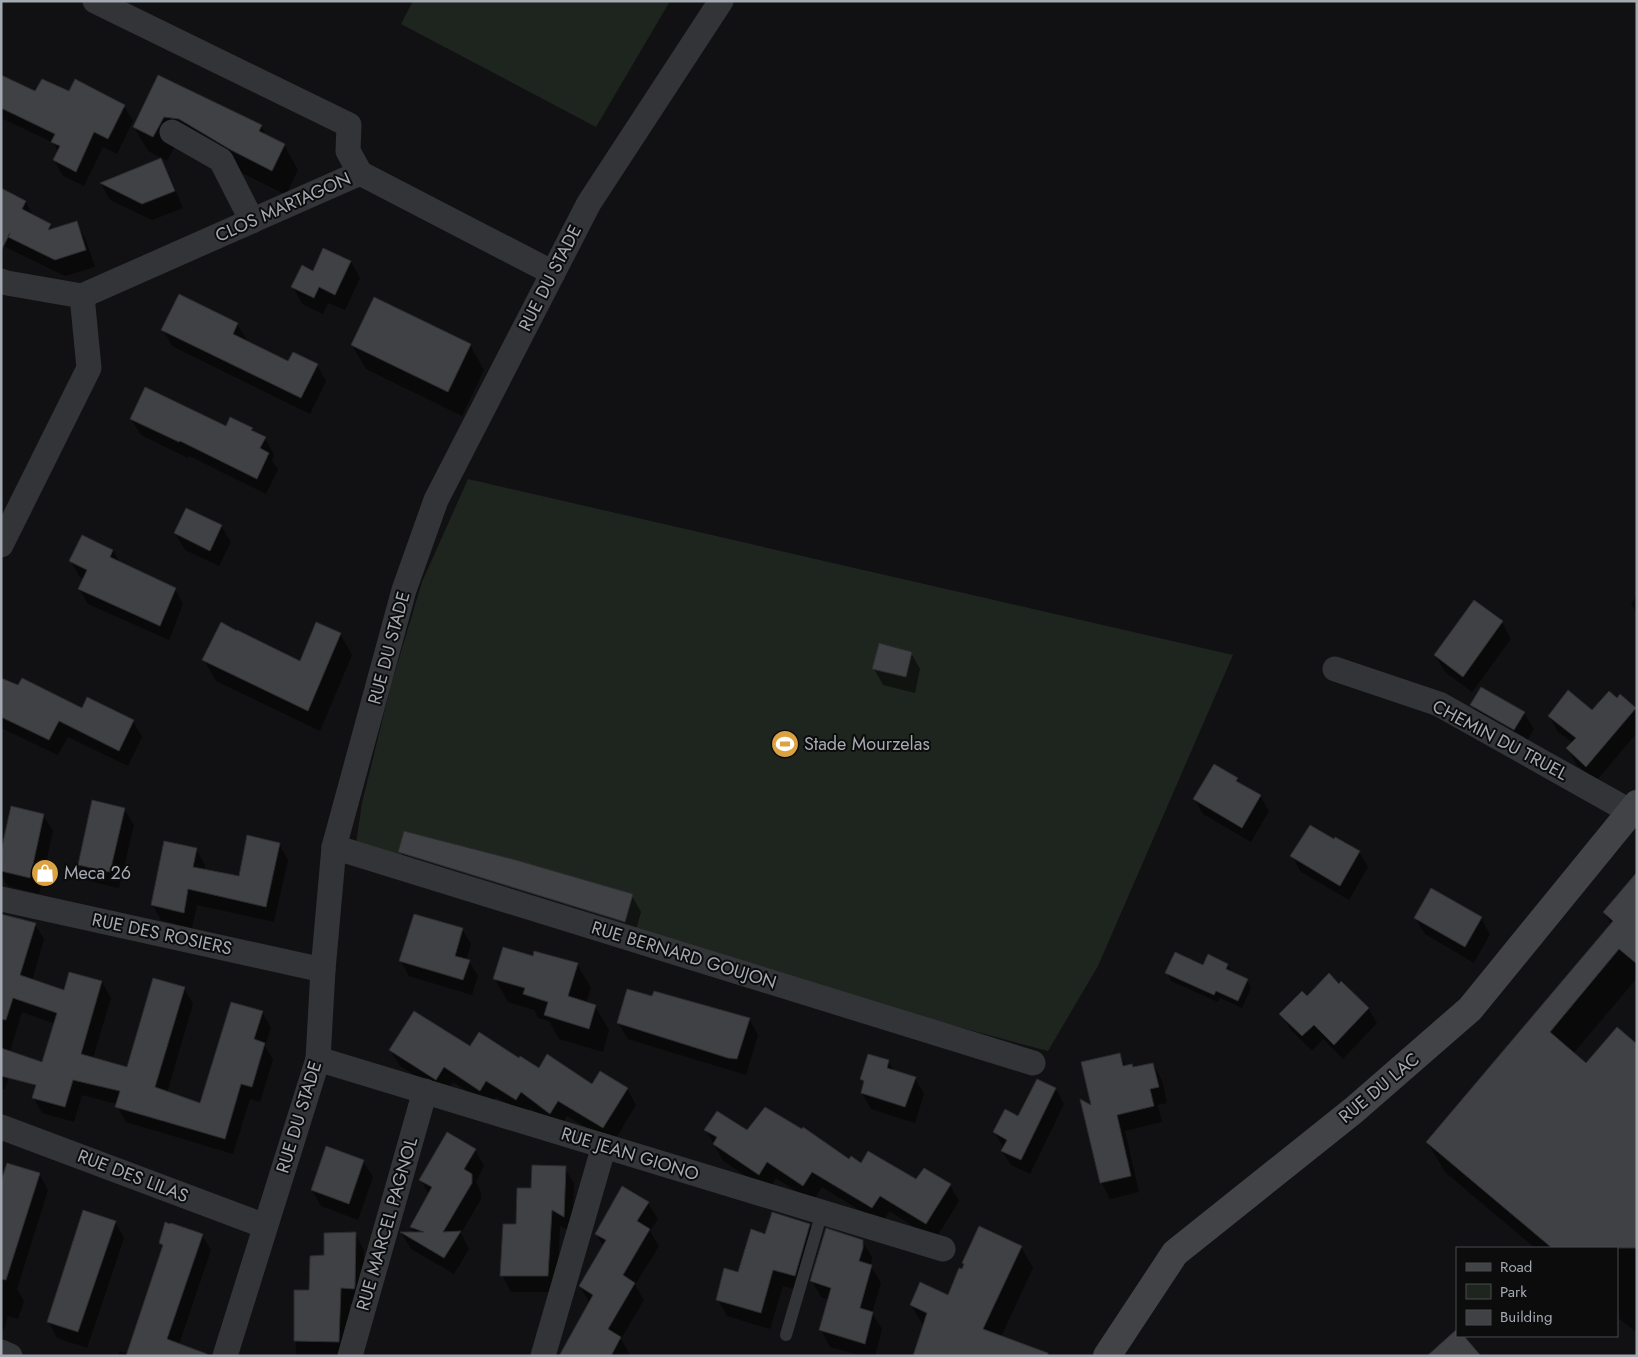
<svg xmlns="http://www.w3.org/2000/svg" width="1638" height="1357" viewBox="0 0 1638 1357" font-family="Jost,sans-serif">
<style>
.green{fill:#1e251f}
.shadow{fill:#0007}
.building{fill:#404145;stroke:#2c2c2e}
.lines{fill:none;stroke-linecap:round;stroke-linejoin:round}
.lane{stroke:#333437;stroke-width:12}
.street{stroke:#333437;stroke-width:25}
.secondary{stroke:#414347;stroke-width:28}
.labels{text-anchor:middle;stroke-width:4;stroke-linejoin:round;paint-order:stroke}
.street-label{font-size:18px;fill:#a4a9b2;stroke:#0c0c0d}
.poi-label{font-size:18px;fill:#a4a9b2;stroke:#0c0c0d;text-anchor:start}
</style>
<rect width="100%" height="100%" fill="#111113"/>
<g class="green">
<polygon points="413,1 670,1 596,127 401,24"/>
<polygon points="468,479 1233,655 1098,966 1048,1051 353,864 362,803 391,685 422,582"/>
</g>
<g class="shadow">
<polygon points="1,76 36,93 70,93 124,106 133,121 117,154 103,147 84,186 63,176 54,160 58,152 54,143 1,118"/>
<polygon points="159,77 261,126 267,137 284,145 298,170 286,195 246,175 194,144 178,141 167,161 148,151 134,127"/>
<polygon points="160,159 170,176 183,208 152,220 110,200 101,184"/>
<polygon points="25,201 34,217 50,225 53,229 76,222 85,238 95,267 65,276 1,245"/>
<polygon points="324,249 351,262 360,278 345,310 328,303 323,314 302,304 293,287 313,272"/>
<polygon points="237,324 247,340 246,342 289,363 317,365 326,381 310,414 172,346 163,330"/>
<polygon points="352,345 470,345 484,370 462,416 366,369"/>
<polygon points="131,419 226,428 252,429 254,433 265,438 274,455 272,460 278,470 266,494 189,456 188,458 141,435"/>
<polygon points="221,526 231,542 219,566 185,550 175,533"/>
<polygon points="113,550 120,563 175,589 183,604 169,640 88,604 79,589 84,579 79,576 71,561"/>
<polygon points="1637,596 1637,614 1631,603"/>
<polygon points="1502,622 1511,639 1472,692 1445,672 1435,655"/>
<polygon points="340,634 352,655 320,731 216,681 204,660 301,663"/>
<polygon points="911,653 920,669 915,693 883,685 874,669"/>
<polygon points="1,689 133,721 142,737 128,766 68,737 58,755 1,728"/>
<polygon points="1617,700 1635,709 1637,712 1637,733 1596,781 1576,764 1568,749 1573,743 1558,732 1549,716 1592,711"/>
<polygon points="1472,705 1524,713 1534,729 1524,746 1481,721"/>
<polygon points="1237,779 1240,785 1260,796 1269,811 1251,842 1203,814 1194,799"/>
<polygon points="124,809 134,825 119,888 89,881 79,865"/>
<polygon points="43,815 53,831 39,894 8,886 1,875 1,857"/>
<polygon points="1334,841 1359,852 1368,867 1349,900 1301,872 1292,856"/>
<polygon points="279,844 288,860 274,922 197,905 192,928 161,920 152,904 196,849 205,865 204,870 240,877"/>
<polygon points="400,852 632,896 641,912 634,937 409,868"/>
<polygon points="1637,874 1637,978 1573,1054 1586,1064 1637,1045 1637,1333 1617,1317 1617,1248 1535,1248 1445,1172 1428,1143 1611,924 1604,912"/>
<polygon points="1415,918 1481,918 1490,934 1474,963 1425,934"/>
<polygon points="1,924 35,924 44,939 32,981 64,992 102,982 111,998 93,1058 128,1068 184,988 193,1004 167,1093 201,1104 262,1012 271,1028 265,1046 273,1060 260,1102 250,1099 233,1154 126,1122 117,1106 117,1104 82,1095 74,1122 42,1113 33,1097 36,1089 33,1084 43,1064 55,1024 22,1012 8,1058 13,1066 5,1089 1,1089"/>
<polygon points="462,929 471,944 466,960 469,961 478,976 472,995 409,976 401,961"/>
<polygon points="533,958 577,964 591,988 586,1003 595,1006 609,1030 603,1052 559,1039 549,1021 538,1018 534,1010 508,1002 495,979"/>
<polygon points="1227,965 1232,972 1247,980 1251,988 1242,1008 1220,998 1218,1002 1171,981 1167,973 1203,966"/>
<polygon points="1339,986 1368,1008 1377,1023 1343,1059 1323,1039 1312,1051 1290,1029 1281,1014 1307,997"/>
<polygon points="653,997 749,1019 758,1035 746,1075 628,1039 618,1023"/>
<polygon points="470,1048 519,1060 539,1069 593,1086 627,1089 636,1105 613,1143 567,1116 559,1129 530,1108 526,1115 496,1097 490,1106 453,1082 445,1095 400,1066 390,1050"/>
<polygon points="1119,1054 1126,1066 1133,1068 1153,1064 1162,1080 1167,1103 1158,1105 1162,1122 1125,1131 1139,1192 1110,1199 1101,1182"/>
<polygon points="888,1061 894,1071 915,1078 924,1094 915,1123 871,1109 862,1093 865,1084 862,1079"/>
<polygon points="1037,1080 1056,1089 1064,1104 1030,1174 1011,1165 1002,1151 1004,1148 994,1132 1019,1118"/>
<polygon points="706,1130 747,1132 916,1181 950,1185 959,1201 935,1240 889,1211 882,1224 822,1187 813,1202 776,1178 769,1191 723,1161"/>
<polygon points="475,1150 484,1166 476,1182 481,1192 481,1199 461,1233 469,1249 454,1274 411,1249 402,1234 415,1233 411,1227 429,1195 421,1180"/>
<polygon points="363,1161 373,1177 358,1220 321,1206 312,1190"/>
<polygon points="565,1168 574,1184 572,1232 560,1226 557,1292 511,1292 502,1275 517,1226 533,1190"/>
<polygon points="39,1174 48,1190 17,1289 24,1301 18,1319 8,1316 4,1329 1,1329 1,1185"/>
<polygon points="648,1203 658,1219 650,1231 659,1246 635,1285 644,1300 621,1339 630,1355 562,1356 560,1353 590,1304 580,1286 604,1247 596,1234"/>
<polygon points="115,1222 124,1238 87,1348 57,1338 48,1321"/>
<polygon points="809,1225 819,1241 804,1292 783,1286 770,1329 727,1316 718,1300 739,1274 766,1236"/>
<polygon points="355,1234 364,1250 364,1302 363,1304 350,1304 348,1356 296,1356 295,1291 310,1291 325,1256"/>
<polygon points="202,1235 211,1250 178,1347 183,1356 118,1356 120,1351 128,1354 164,1248 161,1243"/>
<polygon points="862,1241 872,1257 871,1266 881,1283 872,1313 882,1329 875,1356 862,1356 830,1347 821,1330 829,1300 821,1297 812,1281"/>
<polygon points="1021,1247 1033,1268 1001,1337 924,1327 911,1305 948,1297 963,1271 965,1265 963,1263"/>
</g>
<g class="building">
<polygon points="1,75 35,91 42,79 69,91 75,79 125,105 108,139 94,132 76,172 53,160 60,146 51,142 55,134 1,108"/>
<polygon points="158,75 262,125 259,131 285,144 272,171 231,150 179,119 164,117 153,137 133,127"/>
<polygon points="161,158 175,191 142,204 100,183"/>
<polygon points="1,188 26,201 22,209 51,224 48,230 77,221 86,250 55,260 8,237 10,233 1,251"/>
<polygon points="323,248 351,261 335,295 319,287 314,298 291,287 302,265 313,271"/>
<polygon points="179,294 238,323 233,334 288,361 293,352 318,364 301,398 161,330"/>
<polygon points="374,297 471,344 448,392 351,345"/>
<polygon points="145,387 226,426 230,417 253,428 251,430 266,437 260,448 269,453 257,479 180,441 179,442 130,419"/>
<polygon points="186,508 222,525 210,551 174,533"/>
<polygon points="82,535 113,550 110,557 176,588 160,626 78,589 87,570 69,561"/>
<polygon points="1474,600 1503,621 1463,677 1434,655"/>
<polygon points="221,622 237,631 237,630 300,661 316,622 341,633 308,711 202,660"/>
<polygon points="879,643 912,652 906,677 872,669"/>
<polygon points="1,678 18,685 22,678 82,708 87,697 134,720 119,751 59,721 49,740 1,717"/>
<polygon points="1481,687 1525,712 1514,730 1470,705"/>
<polygon points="1568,690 1592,710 1609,691 1617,698 1620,694 1636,708 1586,767 1566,748 1576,738 1548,716"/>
<polygon points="1214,764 1238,778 1236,781 1261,795 1242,828 1193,799"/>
<polygon points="92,800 125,808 110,872 78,865"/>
<polygon points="11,806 44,814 30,878 1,871 1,851"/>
<polygon points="1310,825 1334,839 1335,837 1360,851 1340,886 1290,856"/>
<polygon points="404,831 516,860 633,894 625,922 398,852"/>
<polygon points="247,835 280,843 266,907 188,889 184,913 151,905 164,841 197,848 193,867 239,876"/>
<polygon points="1637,872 1637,964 1619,949 1550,1032 1586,1063 1617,1027 1637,1044 1637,1248 1552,1248 1426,1142 1613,921 1603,912"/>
<polygon points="1431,888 1482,917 1465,947 1414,918"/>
<polygon points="1,914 36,923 20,975 64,990 69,972 102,981 81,1054 127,1067 153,978 185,987 155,1087 200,1103 231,1002 263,1011 254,1039 265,1043 252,1087 241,1084 225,1139 115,1107 120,1091 73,1080 65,1107 32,1098 36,1085 1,1076 1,1048 42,1062 57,1013 13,998 6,1020 1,1019"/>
<polygon points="414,914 463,928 455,956 470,960 463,980 399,961"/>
<polygon points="503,947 533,956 534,951 578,963 568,996 596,1005 589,1029 544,1015 548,1002 523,994 525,988 493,979"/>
<polygon points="1175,952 1203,965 1208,954 1228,964 1226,969 1248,979 1238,1001 1216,991 1214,995 1165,973"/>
<polygon points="1329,973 1339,984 1341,981 1369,1008 1334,1045 1314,1025 1302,1036 1279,1014 1302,991 1307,996"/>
<polygon points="627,989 652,996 654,991 750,1018 737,1059 728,1058 617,1023"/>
<polygon points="414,1011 470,1046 479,1032 519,1058 520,1056 539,1068 547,1054 592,1084 600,1071 628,1088 603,1128 558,1101 550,1114 521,1092 516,1100 486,1081 480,1091 444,1067 436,1080 389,1050"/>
<polygon points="1120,1053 1123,1066 1132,1064 1133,1067 1153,1063 1159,1087 1150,1089 1154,1106 1117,1115 1131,1176 1100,1183 1080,1099 1091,1105 1081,1062"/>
<polygon points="868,1054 889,1060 887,1068 916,1077 905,1107 861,1093 864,1081 860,1079"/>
<polygon points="1037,1079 1056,1088 1021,1160 1001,1151 1007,1140 993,1132 1005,1109 1018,1116"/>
<polygon points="765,1107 802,1129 803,1127 849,1159 851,1156 861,1163 868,1151 916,1179 924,1168 951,1184 926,1224 880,1196 872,1208 812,1172 803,1186 767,1162 759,1175 713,1144 717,1137 704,1130 717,1111 747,1130"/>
<polygon points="447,1132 476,1149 464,1169 472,1174 472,1183 443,1232 461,1231 444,1258 400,1232 424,1232 410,1227 432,1187 419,1180"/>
<polygon points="326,1146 364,1160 349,1204 311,1190"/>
<polygon points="7,1163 40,1173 6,1280 1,1279 1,1181"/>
<polygon points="532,1165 566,1166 564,1217 552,1210 548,1276 500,1276 503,1224 516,1224 517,1188 531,1188"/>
<polygon points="622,1186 649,1202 637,1221 650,1229 623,1275 635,1283 608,1329 621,1337 611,1356 559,1356 593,1295 579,1286 606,1240 595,1234"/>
<polygon points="83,1210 116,1221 78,1332 47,1322"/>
<polygon points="772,1212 810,1224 795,1276 773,1270 761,1313 716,1300 724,1268 738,1272 751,1229 765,1234"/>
<polygon points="165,1222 170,1224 171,1223 203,1234 167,1339 207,1354 207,1356 126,1356 163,1245 159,1243"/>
<polygon points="979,1226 1022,1246 983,1329 1048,1353 1048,1356 913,1356 927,1313 910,1305 920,1282 948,1295 959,1268 962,1269 964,1264 962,1263"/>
<polygon points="826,1228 863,1240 863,1248 859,1261 872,1265 860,1308 873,1312 865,1344 819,1330 831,1288 810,1281"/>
<polygon points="356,1232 355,1286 354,1289 341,1288 339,1342 294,1341 294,1290 309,1290 310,1256 324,1255 324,1233"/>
<polygon points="1457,1329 1457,1336 1464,1336 1481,1356 1427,1356"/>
</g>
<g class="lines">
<polyline class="lane" points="786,1335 822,1212"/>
<g class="street">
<polyline points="95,1 349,125 348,151 360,173"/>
<polyline points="172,132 221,160 252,221"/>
<polyline points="1,281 7,283 82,296 360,173 553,273"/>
<polyline points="1,545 89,368 82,296"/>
<polyline points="1335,669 1439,704 1631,812"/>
<polyline points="334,847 1033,1063"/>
<polyline points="1,899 323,970"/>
<polyline points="318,1059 943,1249"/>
<polyline points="1,1127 265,1226"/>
<polyline points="1,1352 10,1356"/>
<polyline points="225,1356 318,1059 323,970 334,847 404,590 436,500 589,203 721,1"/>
<polyline points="350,1356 425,1091"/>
<polyline points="543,1356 604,1146"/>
</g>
<polyline class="secondary" points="1107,1356 1175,1253 1354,1110 1470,1009 1637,804"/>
</g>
<defs>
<g id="stadium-disc" transform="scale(1.4375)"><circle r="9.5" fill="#dba241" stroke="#0c0c0d"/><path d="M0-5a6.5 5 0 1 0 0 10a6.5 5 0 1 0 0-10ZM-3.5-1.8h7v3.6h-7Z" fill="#fff"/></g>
<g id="shop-disc" transform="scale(1.4375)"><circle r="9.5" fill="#dba241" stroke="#0c0c0d"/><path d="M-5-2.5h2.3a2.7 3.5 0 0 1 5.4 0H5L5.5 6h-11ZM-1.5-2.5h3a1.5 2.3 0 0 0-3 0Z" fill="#fff"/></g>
</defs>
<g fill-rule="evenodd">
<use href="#stadium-disc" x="785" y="744"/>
<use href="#shop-disc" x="45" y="873"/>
</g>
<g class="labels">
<g class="street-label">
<text transform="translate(283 207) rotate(-24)" y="6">CLOS MARTAGON</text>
<text transform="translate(550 278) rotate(-63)" y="6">RUE DU STADE</text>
<text transform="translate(389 648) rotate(-75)" y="6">RUE DU STADE</text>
<text transform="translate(1500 740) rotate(28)" y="6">CHEMIN DU TRUEL</text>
<text transform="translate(162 934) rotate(12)" y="6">RUE DES ROSIERS</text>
<text transform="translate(684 955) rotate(17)" y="6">RUE BERNARD GOUJON</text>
<text transform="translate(1379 1088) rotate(-40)" y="6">RUE DU LAC</text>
<text transform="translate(299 1117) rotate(-73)" y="6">RUE DU STADE</text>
<text transform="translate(630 1154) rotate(17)" y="6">RUE JEAN GIONO</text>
<text transform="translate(133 1176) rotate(21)" y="6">RUE DES LILAS</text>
<text transform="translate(387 1224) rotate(-74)" y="6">RUE MARCEL PAGNOL</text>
</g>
<g class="poi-label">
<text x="804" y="750">Stade Mourzelas</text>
<text x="64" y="879">Meca 26</text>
</g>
</g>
<rect width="1638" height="1357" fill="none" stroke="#a4a9b2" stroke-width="5"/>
<rect x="1456" y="1247" width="162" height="90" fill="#0c0c0d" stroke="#494b4f"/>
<rect x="1466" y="1263" width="25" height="8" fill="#414347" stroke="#494b4f"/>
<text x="1500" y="1272" font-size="15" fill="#a4a9b2">Road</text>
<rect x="1466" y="1284" width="25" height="15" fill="#1e251f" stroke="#494b4f"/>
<text x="1500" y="1297" font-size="15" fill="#a4a9b2">Park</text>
<rect x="1466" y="1310" width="25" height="15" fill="#404145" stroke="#494b4f"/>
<text x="1500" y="1322" font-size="15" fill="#a4a9b2">Building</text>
</svg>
